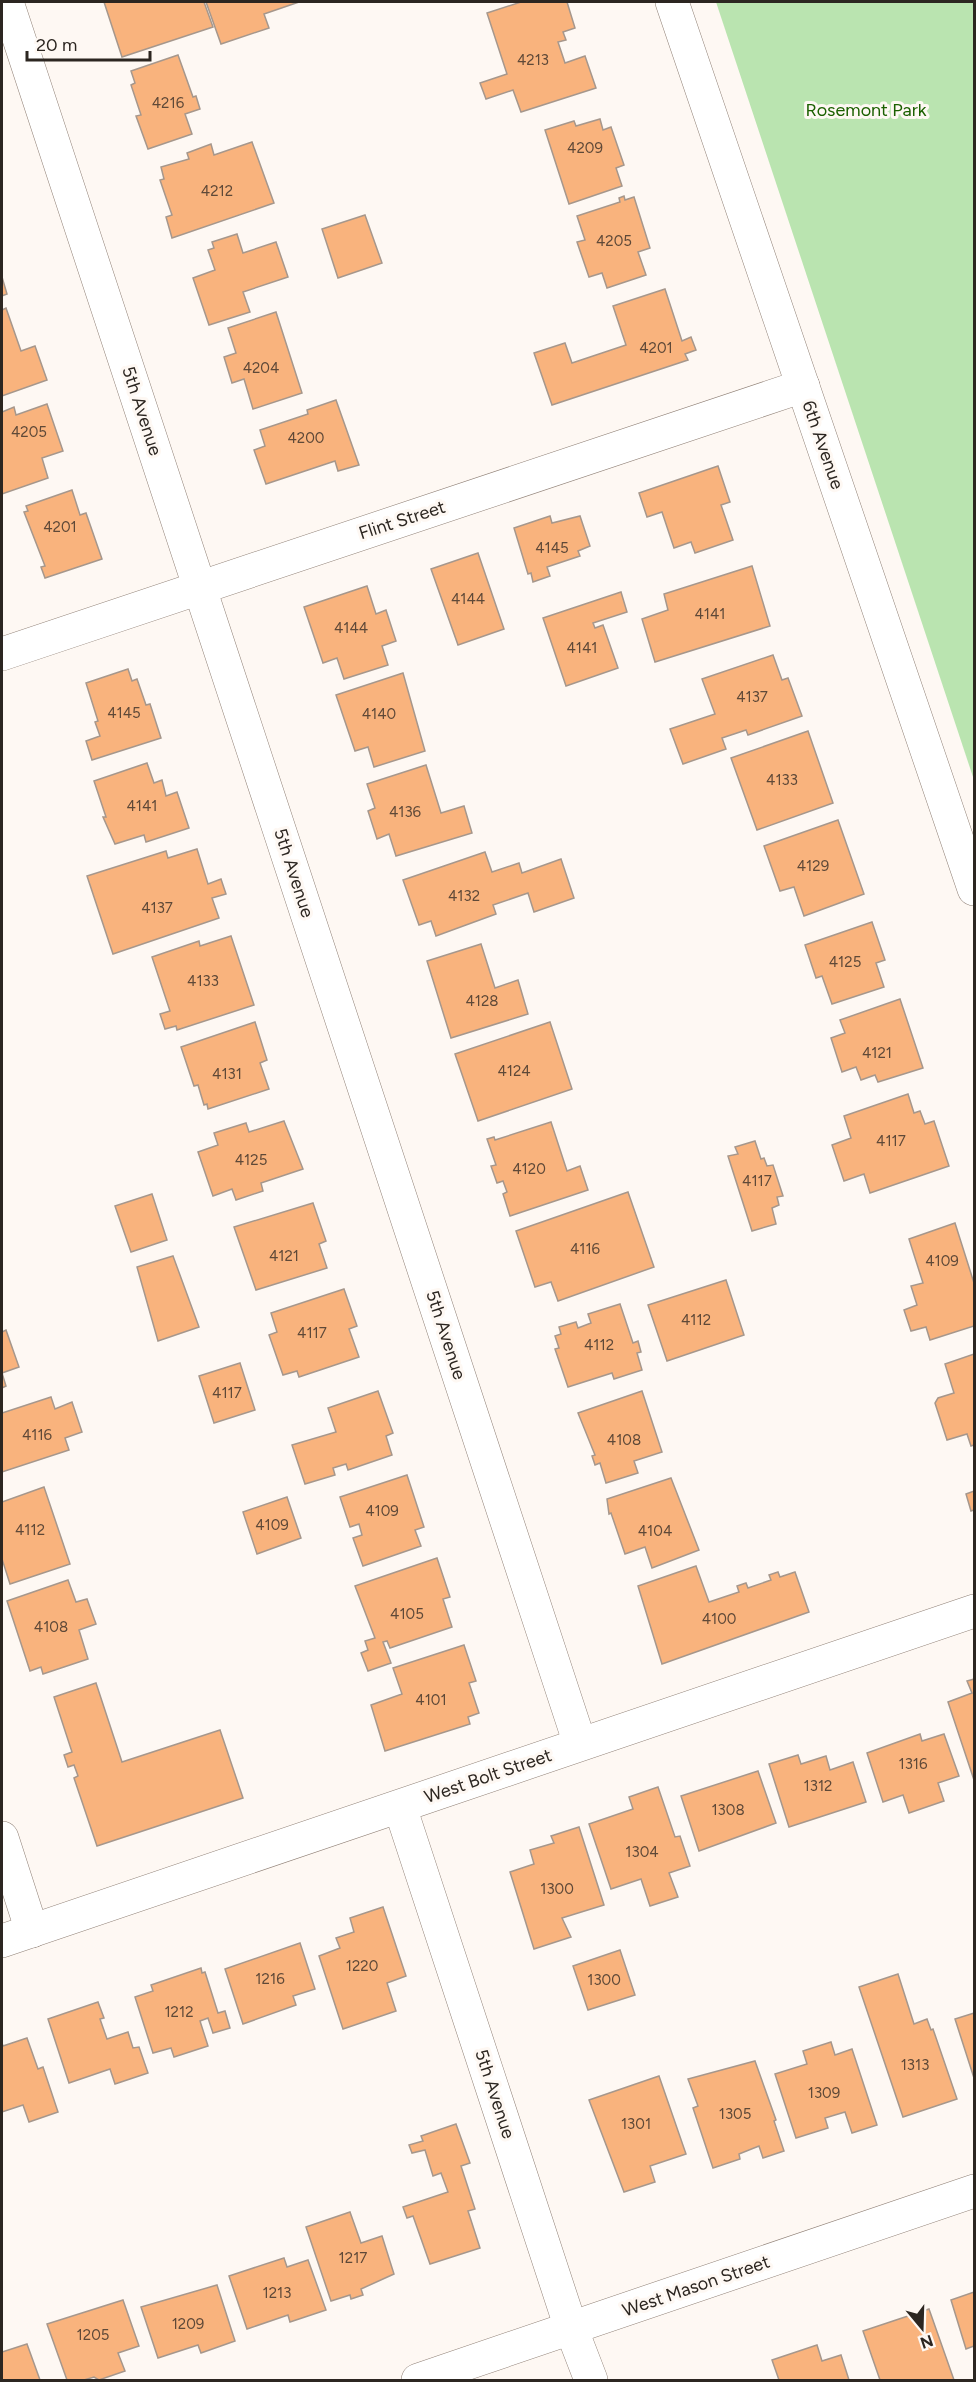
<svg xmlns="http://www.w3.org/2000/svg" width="976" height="2382" viewBox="0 0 976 2382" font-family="Figtree,sans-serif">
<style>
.green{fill:#bae4b0}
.building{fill:#f9b37d;stroke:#a6978c;stroke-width:1.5}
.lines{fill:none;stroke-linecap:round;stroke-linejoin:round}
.minor-casing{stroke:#918278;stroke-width:34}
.tertiary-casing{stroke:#918278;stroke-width:34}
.minor{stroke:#fff;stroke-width:33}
.tertiary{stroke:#fff;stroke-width:33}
.labels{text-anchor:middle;stroke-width:6;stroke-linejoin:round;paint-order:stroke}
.number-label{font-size:15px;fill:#5f4938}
.park-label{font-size:18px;fill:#1b6000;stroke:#fef8f3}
.street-label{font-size:18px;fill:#2c2621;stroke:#fef8f3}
</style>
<rect width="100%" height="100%" fill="#fef8f3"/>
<polygon class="green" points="716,2 974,2 974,780"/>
<g class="building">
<polygon points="104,2 204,2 213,27 122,57"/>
<polygon points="206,2 299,2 264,14 269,28 221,44"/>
<polygon points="521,2 567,2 575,28 563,32 566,40 558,42 565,63 585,56 596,88 521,112 513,90 486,99 480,83 507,74 487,13"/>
<polygon points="178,55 193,97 196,96 200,109 185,114 192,134 148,149 136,116 141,115 131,85 135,83 131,71"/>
<polygon points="600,119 603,130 611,127 624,165 616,168 622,186 569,204 545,130 574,121 576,126"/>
<polygon points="252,142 274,203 172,238 166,217 172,215 160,180 164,179 161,167 189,159 187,153 211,144 214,155"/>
<polygon points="624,196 625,200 634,197 650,248 638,252 646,275 607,288 602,273 589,277 577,242 585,240 577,216 620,202 619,198"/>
<polygon points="365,215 382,263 338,278 322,229"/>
<polygon points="237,234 243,253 276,242 288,277 243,292 250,312 209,325 193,278 215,270 208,250 214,248 212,242"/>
<polygon points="2,277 7,294 2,296"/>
<polygon points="665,289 682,341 691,337 696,350 685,354 688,360 552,405 534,353 565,343 572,363 626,345 613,306"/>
<polygon points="6,308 21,351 35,346 47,380 2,396 2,310"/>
<polygon points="276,312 302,393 253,409 244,379 232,383 224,357 236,353 228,328"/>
<polygon points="336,400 359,465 338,471 335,461 266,484 254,450 265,446 260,430 308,414 307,410"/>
<polygon points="47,404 63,451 42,458 48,478 2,494 2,412 14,407 16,415"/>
<polygon points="718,466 730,502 721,505 733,540 695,553 691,542 674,548 662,512 647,517 639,493"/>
<polygon points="72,490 80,515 86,513 102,559 45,578 41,567 45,566 24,512 28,511 26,506"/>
<polygon points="550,516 552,523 580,516 590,546 578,551 580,556 547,567 550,576 533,582 531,573 528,574 514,528"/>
<polygon points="478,553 504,629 458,645 431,569"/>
<polygon points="752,566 770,626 655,662 642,619 668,610 664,594"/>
<polygon points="367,586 376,614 386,610 396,641 382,646 388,665 344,679 337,658 323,663 304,607"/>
<polygon points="621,592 627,612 593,623 595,628 603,625 618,668 566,686 543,618"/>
<polygon points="773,655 782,680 788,678 802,716 748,735 746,730 722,738 726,749 683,764 670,729 715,714 702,679"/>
<polygon points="128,669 132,681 137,679 146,705 150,704 161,738 92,760 86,741 100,736 95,722 98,721 86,683"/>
<polygon points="403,673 425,751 374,767 368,747 355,751 336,695"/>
<polygon points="808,731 833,803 757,830 731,758"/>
<polygon points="147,763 154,783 162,780 166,796 177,792 189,828 146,842 144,835 115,844 103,817 106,817 94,781"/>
<polygon points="426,765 441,813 464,806 472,833 396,856 389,834 377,839 368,811 375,808 367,784"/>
<polygon points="838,820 864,894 804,916 794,887 780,891 764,846"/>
<polygon points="197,849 208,884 221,879 226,894 212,898 219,918 113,954 87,876 166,851 168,858"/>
<polygon points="485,852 492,872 519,863 522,873 561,859 574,898 534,912 528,893 493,905 496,914 436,936 431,921 419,925 403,880"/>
<polygon points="872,922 885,960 876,963 884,987 832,1004 822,976 816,978 805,945"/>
<polygon points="231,936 254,1005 177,1030 176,1026 165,1029 160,1014 170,1011 152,957 199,941 200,946"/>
<polygon points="481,944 495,988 518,980 528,1014 451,1038 427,961"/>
<polygon points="900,999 923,1068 878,1082 875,1075 861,1080 856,1067 842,1072 831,1038 845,1033 840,1020"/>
<polygon points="255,1022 267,1060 260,1063 269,1089 208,1109 207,1104 204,1105 198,1085 194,1086 181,1047"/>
<polygon points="550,1022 572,1089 478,1121 455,1054"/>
<polygon points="908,1094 914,1113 920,1111 925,1124 934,1121 949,1166 870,1193 864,1174 844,1181 832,1145 851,1138 844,1116"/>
<polygon points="284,1121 303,1169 261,1183 263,1191 236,1200 232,1189 213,1196 198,1152 218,1145 214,1133 246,1123 249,1132"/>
<polygon points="551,1122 567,1171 580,1166 588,1190 510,1216 503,1194 507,1192 503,1181 497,1183 491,1166 496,1165 487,1139 494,1137 495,1140"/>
<polygon points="755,1141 761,1159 764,1158 767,1166 773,1165 783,1196 777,1197 779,1205 772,1208 776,1224 752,1231 728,1156 738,1154 735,1147"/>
<polygon points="628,1192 654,1267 558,1301 551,1282 535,1287 516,1231"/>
<polygon points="152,1194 167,1240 131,1252 115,1206"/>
<polygon points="313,1203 326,1241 319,1244 327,1268 256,1290 234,1227"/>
<polygon points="955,1223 974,1283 974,1326 930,1340 926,1327 911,1331 904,1310 917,1305 911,1286 923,1283 909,1239"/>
<polygon points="173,1256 199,1327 158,1341 137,1267"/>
<polygon points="726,1280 744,1335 667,1361 648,1305"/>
<polygon points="344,1289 357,1326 349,1329 359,1357 299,1377 297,1371 283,1375 269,1335 277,1332 271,1313"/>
<polygon points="620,1304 633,1343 638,1341 641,1352 637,1353 642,1370 614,1379 612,1373 568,1387 555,1349 559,1348 555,1336 561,1334 559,1327 576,1322 578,1328 591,1323 588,1314"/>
<polygon points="6,1330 19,1367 2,1373 6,1386 2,1388 2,1332"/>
<polygon points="974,1354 974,1445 971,1446 967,1434 947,1440 935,1403 938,1398 954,1393 945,1364"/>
<polygon points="240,1363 255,1410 214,1423 199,1376"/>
<polygon points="378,1391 393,1433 386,1436 392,1455 348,1470 346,1464 333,1468 335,1475 305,1484 292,1445 336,1432 328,1408"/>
<polygon points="642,1391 662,1452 634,1461 638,1473 606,1483 600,1463 595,1465 592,1456 595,1455 578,1413"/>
<polygon points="51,1397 55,1409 72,1402 82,1432 65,1438 69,1450 2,1472 2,1413"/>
<polygon points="407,1475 424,1527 415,1530 421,1546 363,1566 353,1538 362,1535 359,1524 350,1527 340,1497"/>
<polygon points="671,1478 699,1550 652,1568 645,1547 625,1554 611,1513 609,1514 607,1499"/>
<polygon points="44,1487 70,1564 10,1584 2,1559 2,1502"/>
<polygon points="974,1491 974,1510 971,1511 966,1494"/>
<polygon points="287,1497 301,1538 257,1554 243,1512"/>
<polygon points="437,1558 450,1597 443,1599 452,1627 390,1648 387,1641 383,1642 391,1663 368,1671 361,1653 368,1650 365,1641 375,1638 355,1586"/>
<polygon points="696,1566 709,1602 739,1592 737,1586 746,1583 748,1588 771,1580 769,1575 778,1572 780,1577 795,1572 809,1612 662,1664 638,1586"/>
<polygon points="68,1580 76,1602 87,1599 96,1624 79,1630 88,1659 43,1674 41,1667 30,1671 7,1601"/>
<polygon points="464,1645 476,1681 469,1683 479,1713 468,1717 470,1724 385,1751 371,1705 402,1694 393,1668"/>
<polygon points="974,1679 974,1780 948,1702 972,1693 967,1681"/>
<polygon points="96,1683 122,1762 220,1730 243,1798 97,1846 74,1778 78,1776 74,1765 68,1767 64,1755 72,1752 54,1697"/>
<polygon points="920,1734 922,1741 944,1734 959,1776 938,1783 944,1801 909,1813 903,1795 883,1802 867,1753"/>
<polygon points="798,1755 801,1764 826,1756 830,1770 853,1762 866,1802 789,1827 769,1764"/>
<polygon points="758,1771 776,1823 699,1851 681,1796"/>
<polygon points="658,1787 675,1837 680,1836 690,1866 669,1873 678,1897 650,1906 641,1879 611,1889 589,1824 633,1809 629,1797"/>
<polygon points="579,1827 604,1905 562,1918 571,1937 534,1949 510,1872 534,1864 530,1850 554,1843 551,1836"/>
<polygon points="383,1907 406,1976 387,1983 396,2011 343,2029 319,1956 340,1948 336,1938 354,1932 350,1918"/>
<polygon points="300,1943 315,1989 293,1996 296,2005 243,2024 225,1969"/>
<polygon points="620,1950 635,1995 588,2010 573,1966"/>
<polygon points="201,1968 202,1973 205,1972 218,2013 225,2011 230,2028 213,2033 208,2018 200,2021 208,2046 174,2057 171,2048 153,2053 135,1997 153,1991 151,1985"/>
<polygon points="898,1974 914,2024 927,2019 931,2030 933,2029 957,2099 903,2117 859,1987"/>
<polygon points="98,2002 104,2018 100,2019 107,2039 128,2032 133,2048 139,2047 148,2073 115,2084 110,2069 69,2083 48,2019"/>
<polygon points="974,2013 974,2078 955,2019"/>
<polygon points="27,2038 38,2069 43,2067 58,2112 29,2122 23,2105 2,2112 2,2043 3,2046"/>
<polygon points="831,2042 835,2055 852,2049 877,2125 852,2133 845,2112 825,2118 828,2128 796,2138 775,2074 807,2064 803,2051"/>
<polygon points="755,2061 776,2120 774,2121 784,2151 763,2158 759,2146 739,2154 740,2159 713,2168 693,2108 698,2106 688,2079"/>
<polygon points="659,2076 686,2154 650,2166 655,2182 624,2192 589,2100"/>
<polygon points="456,2124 470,2163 461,2166 475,2209 468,2211 480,2248 430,2264 413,2216 407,2218 403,2207 448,2192 441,2173 433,2176 425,2150 412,2153 409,2145 423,2141 421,2136"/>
<polygon points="350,2212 361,2243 382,2236 394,2274 361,2289 363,2295 351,2299 350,2295 331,2301 306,2227"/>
<polygon points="284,2258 287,2267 308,2260 326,2310 290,2322 288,2315 247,2329 229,2276"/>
<polygon points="217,2285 235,2341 201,2353 198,2345 158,2358 141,2307"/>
<polygon points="974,2292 974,2346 966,2349 951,2300"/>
<polygon points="123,2300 139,2346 118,2353 125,2371 99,2380 94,2377 84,2380 67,2380 47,2324"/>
<polygon points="929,2309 954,2380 880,2380 863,2331"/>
<polygon points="27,2344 40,2380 2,2380 2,2352"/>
<polygon points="817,2345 822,2361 841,2355 849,2380 779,2380 772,2360"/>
</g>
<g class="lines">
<g class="minor-casing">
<g id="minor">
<polyline points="7,2 580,1744"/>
<polyline points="2,654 803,386"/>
<polyline points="400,1807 571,2328 591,2380"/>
<polyline points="2,1838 32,1931"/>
<polyline points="2,1941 974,1611"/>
<polyline points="418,2380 974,2191"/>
</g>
</g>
<g class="tertiary-casing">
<polyline id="tertiary" points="672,2 974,889"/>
</g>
<use href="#minor" class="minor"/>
<use href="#tertiary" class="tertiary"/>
</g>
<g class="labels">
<g class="number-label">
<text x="533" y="65">4213</text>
<text x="168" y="108">4216</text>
<text x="585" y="153">4209</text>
<text x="217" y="196">4212</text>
<text x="614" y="246">4205</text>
<text x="656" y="353">4201</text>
<text x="261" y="373">4204</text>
<text x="29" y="437">4205</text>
<text x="306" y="443">4200</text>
<text x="60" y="532">4201</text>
<text x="552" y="553">4145</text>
<text x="468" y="604">4144</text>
<text x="710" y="619">4141</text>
<text x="351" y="633">4144</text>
<text x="582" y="653">4141</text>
<text x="752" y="702">4137</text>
<text x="124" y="718">4145</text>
<text x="379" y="719">4140</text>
<text x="782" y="785">4133</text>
<text x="142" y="811">4141</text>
<text x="405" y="817">4136</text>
<text x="813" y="871">4129</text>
<text x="464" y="901">4132</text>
<text x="157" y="913">4137</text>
<text x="845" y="967">4125</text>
<text x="203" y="986">4133</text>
<text x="482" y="1006">4128</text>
<text x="877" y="1058">4121</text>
<text x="514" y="1076">4124</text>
<text x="227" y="1079">4131</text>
<text x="891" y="1146">4117</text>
<text x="251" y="1165">4125</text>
<text x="529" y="1174">4120</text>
<text x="757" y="1186">4117</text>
<text x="585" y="1254">4116</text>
<text x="284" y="1261">4121</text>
<text x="942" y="1266">4109</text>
<text x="696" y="1325">4112</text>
<text x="312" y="1338">4117</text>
<text x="599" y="1350">4112</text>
<text x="227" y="1398">4117</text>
<text x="37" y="1440">4116</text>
<text x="624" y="1445">4108</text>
<text x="382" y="1516">4109</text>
<text x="272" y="1530">4109</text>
<text x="30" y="1535">4112</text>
<text x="655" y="1536">4104</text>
<text x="407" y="1619">4105</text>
<text x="719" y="1624">4100</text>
<text x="51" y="1632">4108</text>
<text x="431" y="1705">4101</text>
<text x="913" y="1769">1316</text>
<text x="818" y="1791">1312</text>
<text x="728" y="1815">1308</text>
<text x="642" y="1857">1304</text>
<text x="557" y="1894">1300</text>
<text x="362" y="1971">1220</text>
<text x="270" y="1984">1216</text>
<text x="604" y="1985">1300</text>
<text x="179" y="2017">1212</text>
<text x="915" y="2070">1313</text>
<text x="824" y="2098">1309</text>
<text x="735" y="2119">1305</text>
<text x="636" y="2129">1301</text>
<text x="353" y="2263">1217</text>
<text x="277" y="2298">1213</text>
<text x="188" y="2329">1209</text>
<text x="93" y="2340">1205</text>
</g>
<g class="park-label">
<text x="866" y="116">Rosemont Park</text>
</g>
<g class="street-label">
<text transform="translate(142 411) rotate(72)" y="6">5th Avenue</text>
<text transform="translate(823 445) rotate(71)" y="6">6th Avenue</text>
<text transform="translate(402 520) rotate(-18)" y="6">Flint Street</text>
<text transform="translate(294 873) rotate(72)" y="6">5th Avenue</text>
<text transform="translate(446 1335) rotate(72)" y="6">5th Avenue</text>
<text transform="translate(488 1776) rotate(-19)" y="6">West Bolt Street</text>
<text transform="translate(495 2094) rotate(72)" y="6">5th Avenue</text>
<text transform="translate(696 2286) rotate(-19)" y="6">West Mason Street</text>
</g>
</g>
<rect width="976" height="2382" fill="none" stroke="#2c2621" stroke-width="6"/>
<g transform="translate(922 2328) rotate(161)" stroke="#fef8f3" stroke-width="4.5" paint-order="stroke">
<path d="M0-4.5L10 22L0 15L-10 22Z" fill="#2c2621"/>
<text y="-9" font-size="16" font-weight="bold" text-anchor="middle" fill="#2c2621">N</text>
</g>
<path d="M27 51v9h123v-9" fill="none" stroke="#2c2621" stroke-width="3"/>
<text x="36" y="51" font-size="18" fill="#2c2621" stroke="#fef8f3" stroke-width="4.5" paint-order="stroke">20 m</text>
</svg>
